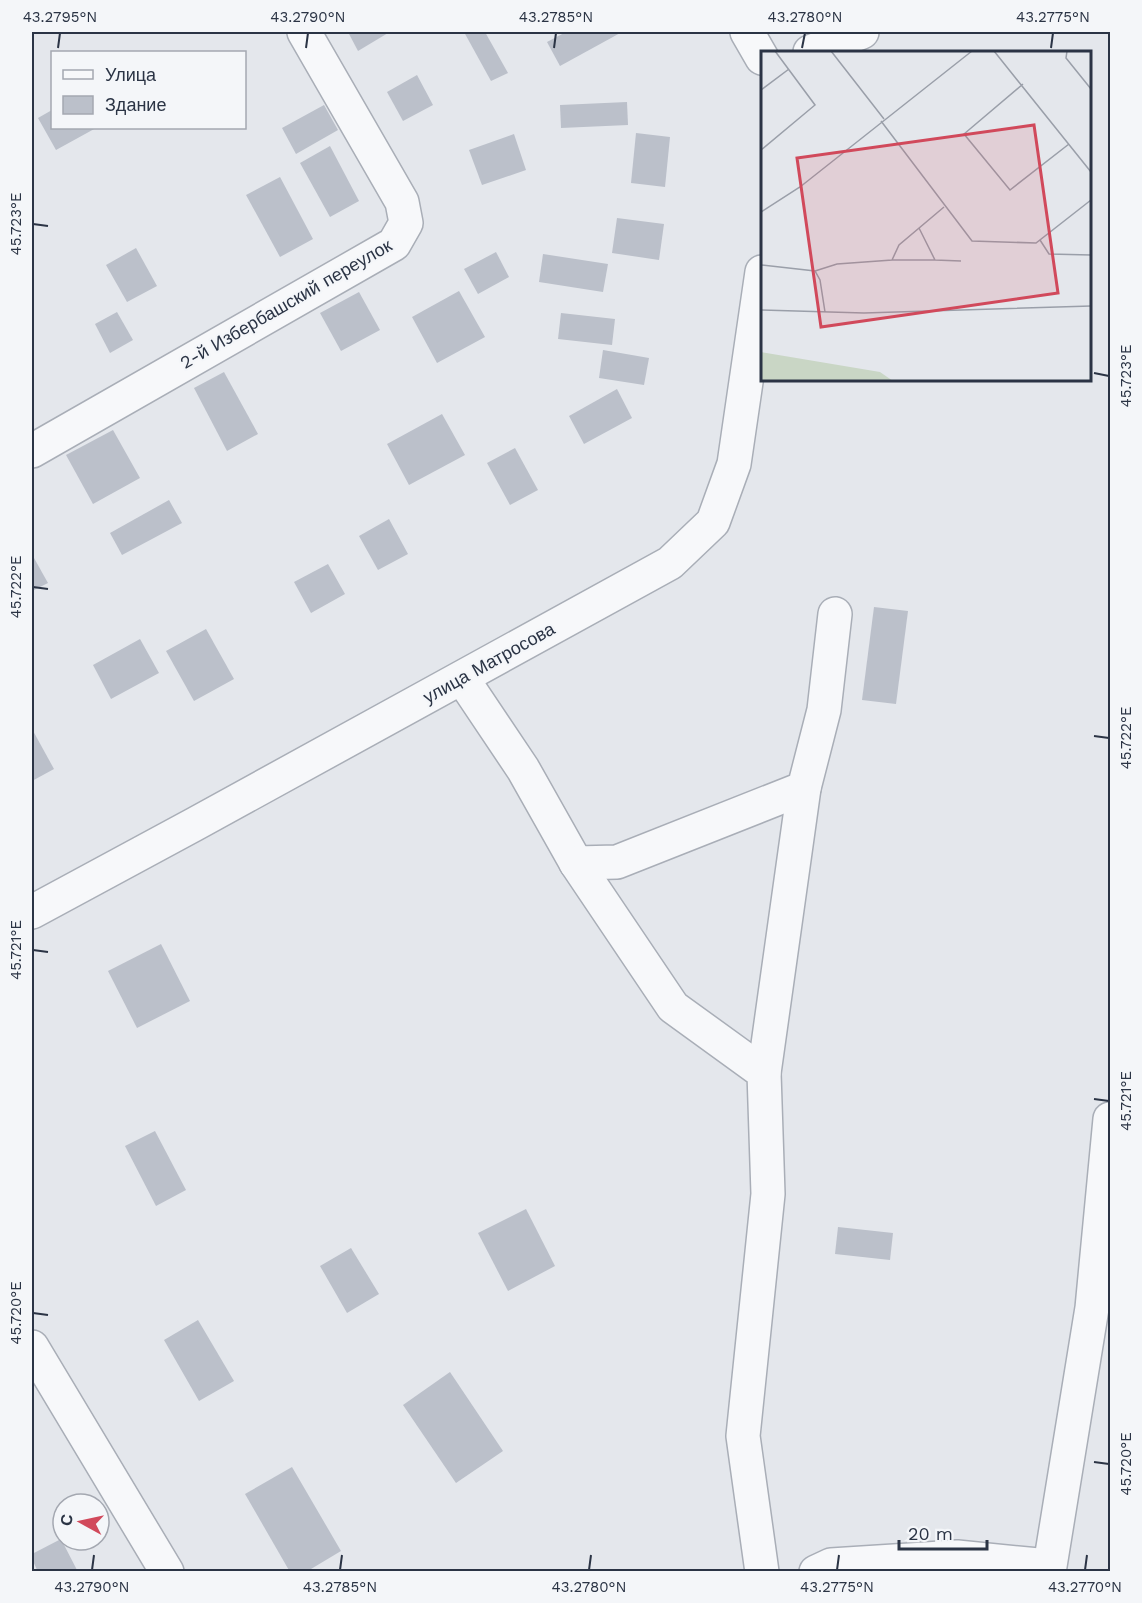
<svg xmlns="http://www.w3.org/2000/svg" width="1142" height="1603" viewBox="0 0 1142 1603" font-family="'Work Sans',sans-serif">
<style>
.building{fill:#bbc0ca}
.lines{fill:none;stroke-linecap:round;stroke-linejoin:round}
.minor-casing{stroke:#a9aeb7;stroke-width:36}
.minor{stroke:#f7f8fa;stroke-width:33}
.ticks{fill:none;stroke:#2b3445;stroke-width:2}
.labels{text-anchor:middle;stroke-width:4.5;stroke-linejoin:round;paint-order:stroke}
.street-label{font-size:18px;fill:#2b3445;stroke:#f4f6f9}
.inset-road{fill:none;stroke:#9a9fa9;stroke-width:1.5}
.view{fill:#d1495b;fill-opacity:0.15;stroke:#d1495b;stroke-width:3}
.inset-edge{fill:none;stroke:#2b3445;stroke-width:3}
.neatline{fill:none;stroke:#2b3445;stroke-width:2}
.ticks-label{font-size:15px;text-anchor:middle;fill:#2b3445}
</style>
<rect width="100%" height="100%" fill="#e4e7ec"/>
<g class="building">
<polygon points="348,32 387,32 388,33 358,51"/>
<polygon points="464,32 485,32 508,73 491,81"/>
<polygon points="566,32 622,32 560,66 547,42"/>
<polygon points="417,75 433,105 403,121 387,92"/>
<polygon points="627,102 628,125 561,128 560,105"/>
<polygon points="324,105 338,130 296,154 282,128"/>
<polygon points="52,110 52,128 96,128 56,150 38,118"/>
<polygon points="636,133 670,137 665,187 631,183"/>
<polygon points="514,134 526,170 482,185 469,150"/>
<polygon points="330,146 359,201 330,217 300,163"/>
<polygon points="280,177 313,239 280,257 246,195"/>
<polygon points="617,218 664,224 659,260 612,253"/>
<polygon points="136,248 157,286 127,302 106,265"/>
<polygon points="496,252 509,277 478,294 464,269"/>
<polygon points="543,254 608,264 603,292 539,282"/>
<polygon points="459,291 485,337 437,363 412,317"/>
<polygon points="359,292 380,330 341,351 320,313"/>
<polygon points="117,312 133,340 110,353 95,324"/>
<polygon points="561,313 615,319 612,345 558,339"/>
<polygon points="603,350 649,358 644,385 599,378"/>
<polygon points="224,372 258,434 227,451 194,388"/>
<polygon points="617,389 632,418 584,444 569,416"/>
<polygon points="442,414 465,455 409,485 387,444"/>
<polygon points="113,430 140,478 93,504 66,455"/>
<polygon points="515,448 538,490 510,505 487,463"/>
<polygon points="169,500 182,523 122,555 110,533"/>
<polygon points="389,519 408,554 378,570 359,536"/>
<polygon points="34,558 48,583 32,591 32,559"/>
<polygon points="328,564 345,594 311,613 294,582"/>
<polygon points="874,607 908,611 896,704 862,700"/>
<polygon points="206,629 234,679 194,701 166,651"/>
<polygon points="140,639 159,673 111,699 93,665"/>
<polygon points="32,729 54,769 32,781"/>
<polygon points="161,944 190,1001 137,1028 108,971"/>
<polygon points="155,1131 186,1190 156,1206 125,1146"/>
<polygon points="526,1209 555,1266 508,1291 478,1233"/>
<polygon points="838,1227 893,1233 890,1260 835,1254"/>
<polygon points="351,1248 379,1294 347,1313 320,1266"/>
<polygon points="198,1320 234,1381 199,1401 164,1340"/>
<polygon points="450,1372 503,1451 456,1483 403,1405"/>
<polygon points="292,1467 341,1551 306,1572 290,1572 245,1494"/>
<polygon points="61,1539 78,1572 38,1572 32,1559 32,1554"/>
</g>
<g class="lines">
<g class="minor-casing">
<g id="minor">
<polyline points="747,32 762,58"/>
<polyline points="810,52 862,32"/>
<polyline points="32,451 394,244 406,223 402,202 304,32"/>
<polyline points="462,678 523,769 576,863 673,1007 764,1073 768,1194 743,1436 762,1572"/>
<polyline points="576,863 617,862 804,788 824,710 835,614"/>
<polyline points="32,912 195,824 670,563 713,522 734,464 762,272"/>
<polyline points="764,1073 804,788"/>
<polyline points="32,1347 167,1572"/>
<polyline points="816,1572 831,1565 957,1557 1049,1566"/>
<polyline points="1049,1572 1092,1308 1110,1119"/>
</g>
</g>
<use href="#minor" class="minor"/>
</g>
<path class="ticks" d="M58,48L60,33M306,48L308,33M554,48L556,33M802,48L805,33M1051,48L1053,33M33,224L48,226M1094,373L1109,376M33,587L48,589M1094,736L1109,738M33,950L48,952M1094,1099L1109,1101M33,1313L48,1315M1094,1462L1109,1464M92,1570L94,1555M340,1570L342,1555M589,1570L591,1555M837,1570L839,1555M1085,1570L1087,1555"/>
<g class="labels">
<g class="street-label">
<text transform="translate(286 304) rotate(-30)" y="6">2-й Избербашский переулок</text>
<text transform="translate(489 663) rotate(-29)" y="6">улица Матросова</text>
</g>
</g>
<g transform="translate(761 51)">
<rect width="330" height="330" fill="#e4e7ec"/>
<path d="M0,301L119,321L132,330H0Z" fill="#c9d6c5"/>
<path class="inset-road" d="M70,0L123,68M233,0L330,121M306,0L305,7L330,38M262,33L203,83L249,139L308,93M0,39L28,18M120,70L211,190L275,192L330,149M0,99L54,54L14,0M0,161L39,136L211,0M158,177L174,209L200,210M279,189L288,203L330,204M131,209H174M0,214L54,220L59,229L64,261M54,220L76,213L131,209L138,194L183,156M0,259L103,262L330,255"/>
<path class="view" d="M273,74L297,242L60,276L36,107Z"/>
<rect width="330" height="330" class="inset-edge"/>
</g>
<rect width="1142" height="1603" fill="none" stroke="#f4f6f9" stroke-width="66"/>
<rect x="51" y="51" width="195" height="78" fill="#f4f6f9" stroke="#a4a8b1" stroke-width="1.5"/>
<rect x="63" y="70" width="30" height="9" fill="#f7f8fa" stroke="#a4a8b1" stroke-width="1.5"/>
<text x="105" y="81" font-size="18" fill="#2b3445">Улица</text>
<rect x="63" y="96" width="30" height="18" fill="#bbc0ca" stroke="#a4a8b1" stroke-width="1.5"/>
<text x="105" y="111" font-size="18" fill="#2b3445">Здание</text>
<g transform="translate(81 1522) rotate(278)"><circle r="28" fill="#f4f6f9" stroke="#a4a8b1" stroke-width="1.5"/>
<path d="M0-4.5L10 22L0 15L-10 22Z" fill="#d1495b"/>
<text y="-9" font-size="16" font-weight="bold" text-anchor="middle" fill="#2b3445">С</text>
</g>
<path d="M899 1540v9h88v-9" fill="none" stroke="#2b3445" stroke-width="3"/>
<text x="908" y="1540" font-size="18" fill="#2b3445" stroke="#f4f6f9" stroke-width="4.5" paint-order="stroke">20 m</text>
<rect x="33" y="33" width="1076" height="1537" class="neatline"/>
<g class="ticks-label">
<text x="60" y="22">43.2795°N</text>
<text x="308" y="22">43.2790°N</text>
<text x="556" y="22">43.2785°N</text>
<text x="805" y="22">43.2780°N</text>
<text x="1053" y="22">43.2775°N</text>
<text transform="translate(16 224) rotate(-90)" y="5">45.723°E</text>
<text transform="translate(1126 376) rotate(-90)" y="5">45.723°E</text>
<text transform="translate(16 587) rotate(-90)" y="5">45.722°E</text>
<text transform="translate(1126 738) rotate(-90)" y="5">45.722°E</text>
<text transform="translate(16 950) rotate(-90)" y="5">45.721°E</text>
<text transform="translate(1126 1101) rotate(-90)" y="5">45.721°E</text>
<text transform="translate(16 1313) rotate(-90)" y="5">45.720°E</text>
<text transform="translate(1126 1464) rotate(-90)" y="5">45.720°E</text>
<text x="92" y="1592">43.2790°N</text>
<text x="340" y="1592">43.2785°N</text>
<text x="589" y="1592">43.2780°N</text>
<text x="837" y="1592">43.2775°N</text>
<text x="1085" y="1592">43.2770°N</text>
</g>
</svg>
